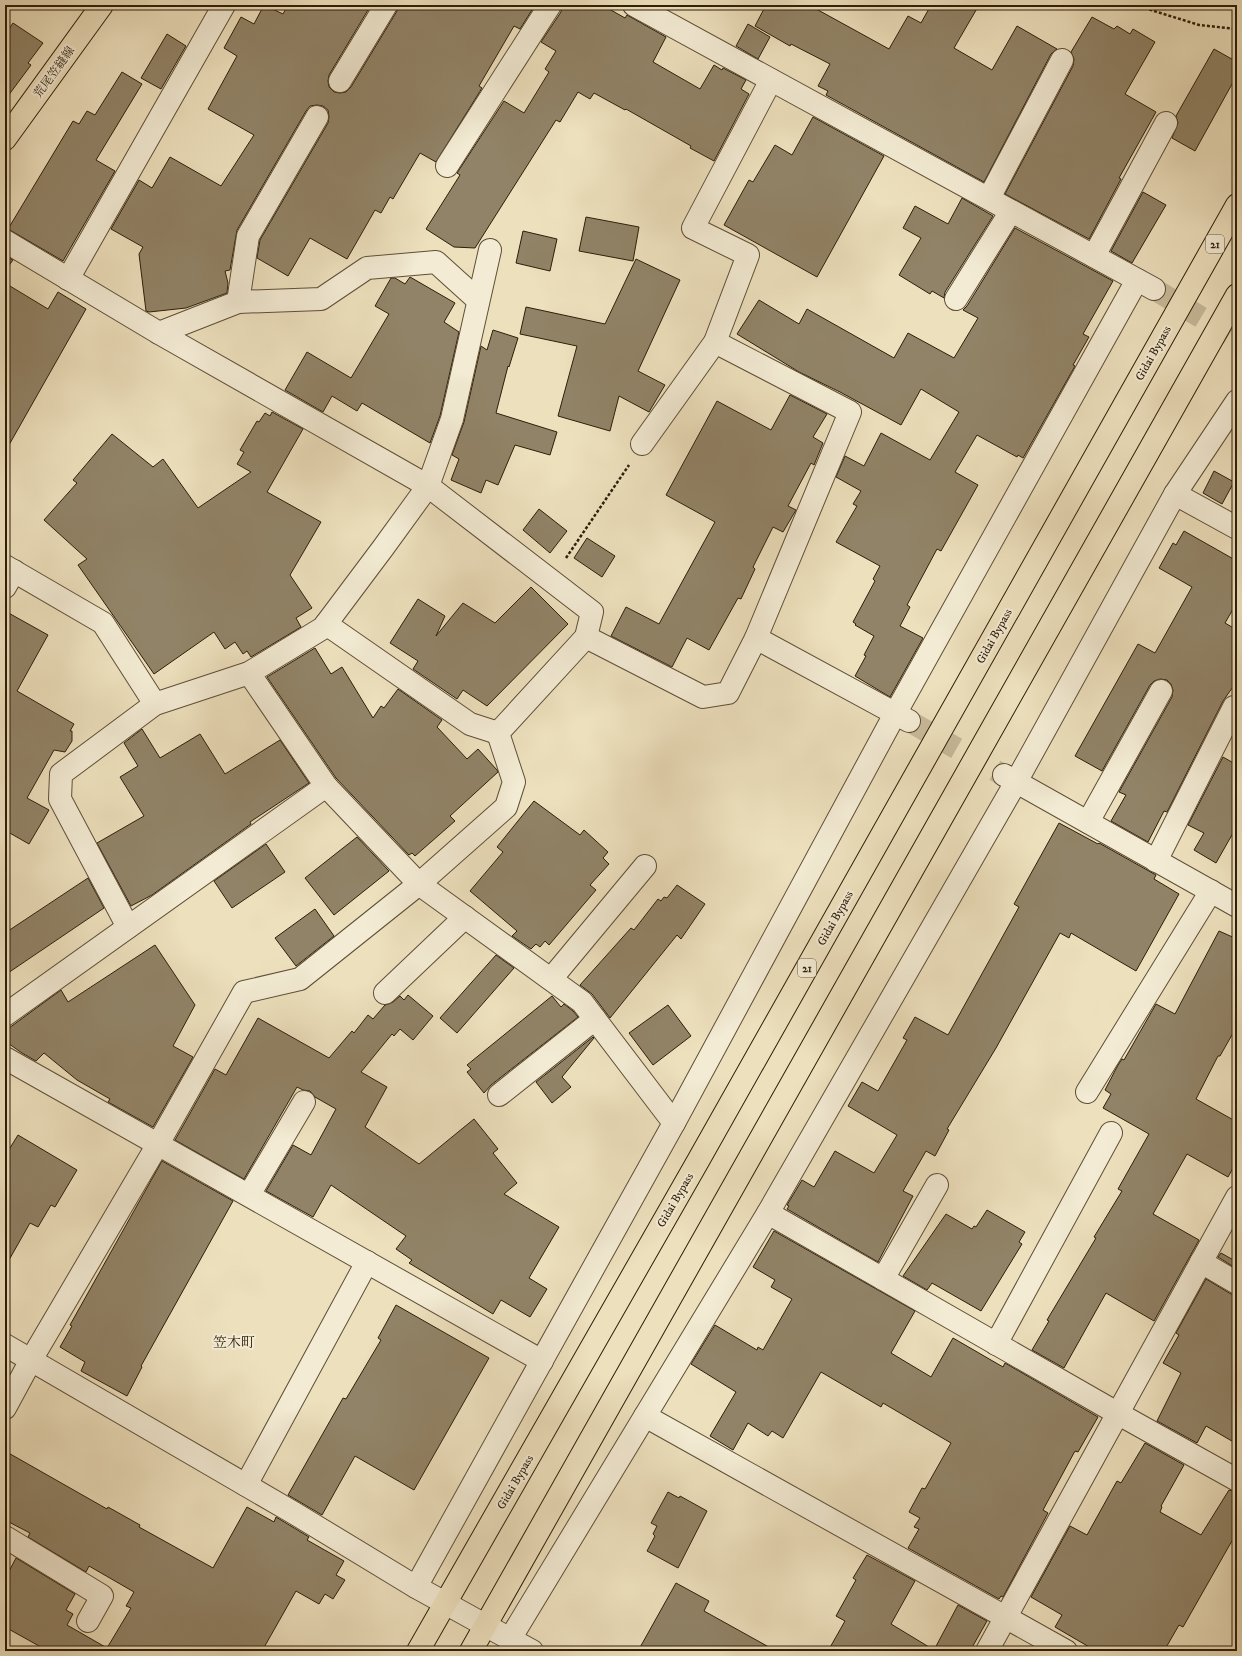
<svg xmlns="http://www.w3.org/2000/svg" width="1242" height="1656" viewBox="0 0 1242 1656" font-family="'IM FELL DW Pica','Noto Serif JP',serif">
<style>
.building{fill:#918367;stroke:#2e1e09}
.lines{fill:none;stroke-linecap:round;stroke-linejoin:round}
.minor-tunnel{stroke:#c7b999;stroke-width:22;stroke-dasharray:22 11;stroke-linecap:butt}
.minor-casing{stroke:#5e4e36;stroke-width:24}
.major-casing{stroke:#2e1e09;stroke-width:24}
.highway-casing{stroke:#2e1e09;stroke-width:24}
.path{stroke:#2e1e09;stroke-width:2.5;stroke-dasharray:3 2;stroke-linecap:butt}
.minor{stroke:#f3ebd4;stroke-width:22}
.major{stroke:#ede0bd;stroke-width:22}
.highway{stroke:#ede0bd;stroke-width:22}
.labels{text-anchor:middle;stroke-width:4;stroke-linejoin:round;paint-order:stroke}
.shield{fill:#f3ebd4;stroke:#695c46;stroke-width:1}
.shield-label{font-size:11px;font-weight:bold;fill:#2e1e09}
.street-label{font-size:12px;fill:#2e1e09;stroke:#f3ebd4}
.quarter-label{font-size:14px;fill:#2e1e09;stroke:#f3ebd4}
</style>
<rect width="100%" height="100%" fill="#ede0bd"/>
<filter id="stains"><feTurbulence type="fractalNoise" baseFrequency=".005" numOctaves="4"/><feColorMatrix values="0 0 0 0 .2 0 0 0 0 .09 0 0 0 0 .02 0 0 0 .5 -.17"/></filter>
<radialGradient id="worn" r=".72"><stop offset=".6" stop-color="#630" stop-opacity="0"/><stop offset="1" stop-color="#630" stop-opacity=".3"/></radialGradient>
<g class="building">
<polygon points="264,5 283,14 288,5 371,5 329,75 328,81 329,87 334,92 340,93 346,92 351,87 397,11 398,5 535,5 520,29 514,26 479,86 482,88 436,162 420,153 393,199 390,197 381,213 375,210 347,259 310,238 288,276 257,258 260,240 328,123 329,117 328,110 323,106 317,105 310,106 306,111 237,230 230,270 225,271 228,283 227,293 186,308 149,312 146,311 139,254 143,247 111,229 139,180 152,188 170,157 221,186 254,135 208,109 237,56 224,48 241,17 254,24"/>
<polygon points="562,5 602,5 625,18 627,15 666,37 653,62 700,89 714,65 722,70 723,68 746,80 741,89 749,94 714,161 690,148 691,146 626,109 625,110 594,93 590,99 578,92 560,122 556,120 475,248 454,247 426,229 460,175 457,173 504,101 524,113 549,72 545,69 556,51 541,42 561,12"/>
<polygon points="766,5 809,5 889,49 908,16 921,23 931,5 979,5 954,48 992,70 1017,26 1057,49 1051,54 984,182 826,95 828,91 818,86 830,64 791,44 790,46 755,26"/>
<polygon points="1092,17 1114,29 1117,26 1130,34 1133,29 1155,42 1125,94 1156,112 1119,178 1121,179 1089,239 1005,194 1073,66 1074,59 1071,52"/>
<polygon points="13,23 43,43 28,63 31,65 5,100 5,35"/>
<polygon points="748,24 770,37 758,59 736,46"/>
<polygon points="167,34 186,46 161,89 141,78"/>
<polygon points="1214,49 1237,62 1237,75 1195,151 1172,138 1178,123 1176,116"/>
<polygon points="122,72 142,84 96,160 115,171 63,261 8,229 73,121 79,124 87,111 95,115"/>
<polygon points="813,117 884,156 817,277 724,225 749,180 753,182 775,145 792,155"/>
<polygon points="1143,192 1166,205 1132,263 1111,251"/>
<polygon points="962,198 993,216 945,292 944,298 932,291 930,294 899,275 921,238 903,228 915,206 948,224"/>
<polygon points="586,217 639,227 633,261 579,251"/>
<polygon points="1015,228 1113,281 1083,334 1089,337 1073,365 1075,366 1023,458 1018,455 1017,457 977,435 955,472 978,485 941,551 937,549 907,605 910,607 900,626 923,638 890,697 855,676 866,656 864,655 874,636 855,625 856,624 853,622 875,581 873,579 880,566 836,542 857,506 853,504 861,491 836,477 845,456 864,466 881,433 930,460 959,412 921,389 901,425 840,392 799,372 737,334 759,300 799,324 807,309 894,358 908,333 954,358 978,318 963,310 967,306"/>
<polygon points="523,231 557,239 550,271 516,263"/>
<polygon points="5,256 13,260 5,271"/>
<polygon points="636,259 680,280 638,371 665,385 649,412 619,396 610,431 558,416 577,346 520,334 526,307 605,324"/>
<polygon points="410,277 455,303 444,322 459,332 440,416 430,443 362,403 357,411 332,396 323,412 285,390 307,352 351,378 389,314 375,306 391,278 395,278 405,284"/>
<polygon points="5,283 48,309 58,292 86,309 5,452"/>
<polygon points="493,330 518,338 509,367 508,366 496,413 557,432 550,455 515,445 498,485 486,480 481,493 451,480 459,459 452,455 464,422 481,346 487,350"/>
<polygon points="790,395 827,414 813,437 823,443 814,465 811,463 788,506 796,510 783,532 773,527 753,567 755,569 741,599 738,598 709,650 687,638 672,667 611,636 626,607 659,624 715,522 666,495 717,401 771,430"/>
<polygon points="272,412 303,429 267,492 321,522 290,575 312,608 296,618 301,627 251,657 247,651 243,654 235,642 225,649 214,632 154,674 78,565 87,559 44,520 77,483 73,480 112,434 153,467 163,459 198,508 251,472 237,464 244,452 240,450 257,421 259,422 265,413 270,416"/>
<polygon points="1214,471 1234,482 1222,504 1203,493"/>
<polygon points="539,509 567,531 550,553 523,530"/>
<polygon points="1184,531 1237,561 1237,602 1225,623 1237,630 1237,681 1223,701 1167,812 1164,811 1148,842 1111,821 1126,795 1119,792 1172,697 1173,690 1171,684 1167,680 1160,679 1154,681 1150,685 1102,771 1075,756 1138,644 1155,653 1192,587 1159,568 1173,543 1176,545"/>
<polygon points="587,538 615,556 602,577 574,558"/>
<polygon points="531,587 568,624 487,706 463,690 457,699 413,669 418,661 390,643 418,599 445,616 436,636 463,603 495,623"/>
<polygon points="5,611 48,635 17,691 74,724 70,731 72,731 72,741 65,752 54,750 27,798 49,810 29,844 8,832 5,837"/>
<polygon points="315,648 331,674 342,667 373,718 381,706 384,708 398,689 442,720 437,727 467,759 478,749 497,770 498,772 450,816 455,821 415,856 412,853 409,855 336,778 267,677"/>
<polygon points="142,729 160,758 200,734 225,774 280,740 309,783 250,822 251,824 152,895 131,906 97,843 144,816 120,777 138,766 124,743"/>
<polygon points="1223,757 1237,765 1237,826 1216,863 1194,850 1204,833 1188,825"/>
<polygon points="534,801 580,835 584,830 608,852 603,858 609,864 590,885 596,890 549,945 545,941 540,947 536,944 531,949 512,936 517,931 470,891 503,852 497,847"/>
<polygon points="1059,823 1098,844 1099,843 1156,875 1154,879 1179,894 1136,971 1071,933 1069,938 1060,933 996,1048 947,1129 949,1130 935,1156 926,1151 903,1191 913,1196 878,1262 787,1209 789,1206 787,1205 802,1180 814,1187 835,1151 874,1173 897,1135 848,1106 862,1082 878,1091 907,1040 903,1038 915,1017 948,1035 1019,907 1014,904"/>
<polygon points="357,837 389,871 334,915 305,878"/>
<polygon points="266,844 285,872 232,908 214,881"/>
<polygon points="88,878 104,908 5,975 5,933"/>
<polygon points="677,885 705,904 681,939 677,935 610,1018 592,994 580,985 631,928 634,930 658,899 661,901 664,897 667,898"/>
<polygon points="315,909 334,936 296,966 275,938"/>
<polygon points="1219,931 1237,939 1237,1026 1220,1056 1218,1056 1196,1099 1237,1122 1237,1161 1228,1177 1187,1154 1153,1214 1199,1240 1154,1321 1106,1293 1064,1368 1032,1350 1049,1321 1047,1320 1096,1238 1094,1237 1122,1191 1118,1189 1149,1134 1103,1108 1111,1094 1105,1090 1118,1065 1122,1059 1124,1060 1156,1004 1175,1014"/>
<polygon points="155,945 195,1005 173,1046 193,1057 153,1127 108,1102 110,1099 77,1080 44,1053 36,1061 22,1053 5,1041 5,1031 61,990 68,1002"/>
<polygon points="496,955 514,968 457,1033 440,1018"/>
<polygon points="408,995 433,1016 413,1040 400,1029 394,1036 392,1034 361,1072 387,1087 365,1127 419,1164 474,1119 498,1149 493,1153 517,1183 504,1194 559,1227 529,1278 547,1289 530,1317 501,1300 493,1314 409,1263 412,1260 396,1249 406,1236 331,1185 313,1217 266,1191 293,1145 311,1155 336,1109 315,1097 310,1091 303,1090 297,1087 244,1179 175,1140 215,1069 226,1075 258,1018 329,1058 352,1031 354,1033 368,1015 373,1019 385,1005 393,1002 400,996 404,1000"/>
<polygon points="552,996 561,1007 564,1004 573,1011 578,1017 491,1085 484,1093 467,1072 471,1069 467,1065"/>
<polygon points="668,1005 691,1036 653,1065 629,1033"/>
<polygon points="593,1037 594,1038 562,1077 571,1087 552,1103 536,1082"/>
<polygon points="18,1135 77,1170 55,1207 51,1205 38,1227 30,1223 5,1267 5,1156"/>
<polygon points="162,1161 233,1201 141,1366 142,1367 127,1396 81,1371 85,1362 60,1347 72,1326 70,1325"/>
<polygon points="987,1210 1025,1232 1019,1242 1022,1244 981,1311 932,1283 927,1290 903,1276 946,1214 972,1229 974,1226 976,1227"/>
<polygon points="774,1231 915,1311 891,1353 931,1377 953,1338 1003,1367 1005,1363 1098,1417 1078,1452 1075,1451 1043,1510 1048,1513 1003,1597 1001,1596 999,1599 908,1548 919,1529 914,1527 920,1518 909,1512 922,1488 925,1489 951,1443 883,1403 881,1407 821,1372 783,1438 772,1431 768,1436 748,1423 733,1450 710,1436 736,1392 691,1364 715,1325 757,1350 758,1347 763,1350 792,1299 771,1287 775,1280 753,1267"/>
<polygon points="1221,1253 1237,1262 1237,1269 1218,1257"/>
<polygon points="1206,1279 1231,1294 1237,1295 1237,1444 1206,1426 1197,1443 1157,1421 1181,1373 1163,1363 1179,1335 1176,1333"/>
<polygon points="396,1305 489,1358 414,1490 355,1456 322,1515 288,1495 343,1398 346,1399 381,1340 378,1338"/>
<polygon points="1145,1443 1184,1465 1161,1506 1162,1507 1160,1512 1201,1535 1229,1490 1237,1492 1237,1532 1183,1627 1179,1625 1164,1651 1096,1651 1055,1627 1062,1615 1031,1597 1070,1526 1087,1535 1117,1481 1121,1483"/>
<polygon points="5,1451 107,1509 108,1507 140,1525 139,1527 213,1568 247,1507 274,1522 276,1517 309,1537 307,1540 344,1561 336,1575 345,1580 333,1599 325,1594 319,1604 296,1591 262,1651 48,1651 5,1627 5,1579 16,1558 75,1594 66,1610 73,1614 67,1625 107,1648 131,1608 126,1606 134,1592 89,1566 86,1572 28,1537 30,1533 5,1520"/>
<polygon points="668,1492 679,1498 680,1496 707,1511 678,1568 647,1551 655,1536 653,1534 657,1526 651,1523"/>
<polygon points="867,1555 915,1581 891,1624 934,1650 958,1605 987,1621 970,1651 828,1651 845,1621 836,1616 856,1580 853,1578"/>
<polygon points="676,1583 709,1601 704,1611 776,1651 638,1651"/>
</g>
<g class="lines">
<g class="minor-tunnel">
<polyline points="1154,289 1237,339"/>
<polyline points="909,721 1003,775"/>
</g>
<g class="minor-casing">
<g id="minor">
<polyline points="634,5 1154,289"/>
<polyline points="340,81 386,5"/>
<polyline points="447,166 550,5"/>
<polyline points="989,198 1062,60"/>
<polyline points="5,241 159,333 428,486 592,612 586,637 703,697 728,693 756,638 909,721"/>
<polyline points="1094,256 1166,123"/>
<polyline points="68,279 224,5"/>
<polyline points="956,299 1011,211"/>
<polyline points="238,302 321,299 367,268 436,262 478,300"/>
<polyline points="159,333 238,302 248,236 317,117"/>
<polyline points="715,342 850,412 756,638"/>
<polyline points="642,444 715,342 748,255 693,228 771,80"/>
<polyline points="1175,494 1237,528"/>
<polyline points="5,566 103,623 155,704 249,673 323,628 383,548 428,486 452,419 490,250"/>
<polyline points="5,587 14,571"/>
<polyline points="326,624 470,724 498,733"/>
<polyline points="249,673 326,786 419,884 582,1002 674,1123 416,1587"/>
<polyline points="1004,775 1237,906"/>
<polyline points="1088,822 1161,691"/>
<polyline points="1156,861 1234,707"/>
<polyline points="128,927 60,799 61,774 155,704"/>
<polyline points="551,979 645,866"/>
<polyline points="385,993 465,917"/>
<polyline points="5,1015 326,786"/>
<polyline points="5,1058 542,1361"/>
<polyline points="1087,1092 1211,891"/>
<polyline points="499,1095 595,1019"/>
<polyline points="674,1123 895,714 1137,280"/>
<polyline points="249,1195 304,1102"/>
<polyline points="768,1213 1117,1413 1237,1480"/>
<polyline points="1201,1262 1237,1283"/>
<polyline points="883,1279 937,1185"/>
<polyline points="996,1344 1111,1133"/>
<polyline points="5,1345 294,1513 416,1587 532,1651"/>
<polyline points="5,1408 31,1360 158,1144 244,992 300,979 419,884 506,807 514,782 498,733 586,637"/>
<polyline points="645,1416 1066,1651"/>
<polyline points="246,1485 367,1262"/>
<polyline points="5,1537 102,1596 88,1621"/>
<polyline points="510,1639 768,1213 1016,782 1175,494 1237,401"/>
<polyline points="987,1651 1237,1197"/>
</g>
</g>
<g class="major-casing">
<polyline id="major" points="5,139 102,5"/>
</g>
<g class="highway-casing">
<g id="highway">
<polyline points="418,1651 698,1161 1237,205"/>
<polyline points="471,1651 1237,295"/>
</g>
</g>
<g class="path">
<polyline points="1135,5 1199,25 1237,29"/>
<polyline points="566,558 629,465"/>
</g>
<use href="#minor" class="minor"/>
<use href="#major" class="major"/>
<use href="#highway" class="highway"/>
</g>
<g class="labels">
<g class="shield">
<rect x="1206" y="235" width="18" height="18" rx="3"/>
<rect x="798" y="959" width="18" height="18" rx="3"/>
</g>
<g class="shield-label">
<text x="1215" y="248">21</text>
<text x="807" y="972">21</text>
</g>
<g class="street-label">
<text transform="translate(54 72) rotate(-54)" y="4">荒尾笠縫線</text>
<text transform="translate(1153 353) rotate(-61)" y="4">Gidai Bypass</text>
<text transform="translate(994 636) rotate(-61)" y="4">Gidai Bypass</text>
<text transform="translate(835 918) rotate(-61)" y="4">Gidai Bypass</text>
<text transform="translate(675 1200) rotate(-60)" y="4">Gidai Bypass</text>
<text transform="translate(515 1482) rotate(-60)" y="4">Gidai Bypass</text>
</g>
<g class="quarter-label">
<text x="234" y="1347">笠木町</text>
</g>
</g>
<rect width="1242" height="1656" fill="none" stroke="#ede0bd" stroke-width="20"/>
<rect x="6" y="6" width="1230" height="1644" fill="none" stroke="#2e1e09" stroke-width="2"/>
<rect x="10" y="10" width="1222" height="1636" fill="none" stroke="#2e1e09"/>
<rect width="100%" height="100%" filter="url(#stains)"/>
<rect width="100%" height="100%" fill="url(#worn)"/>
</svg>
